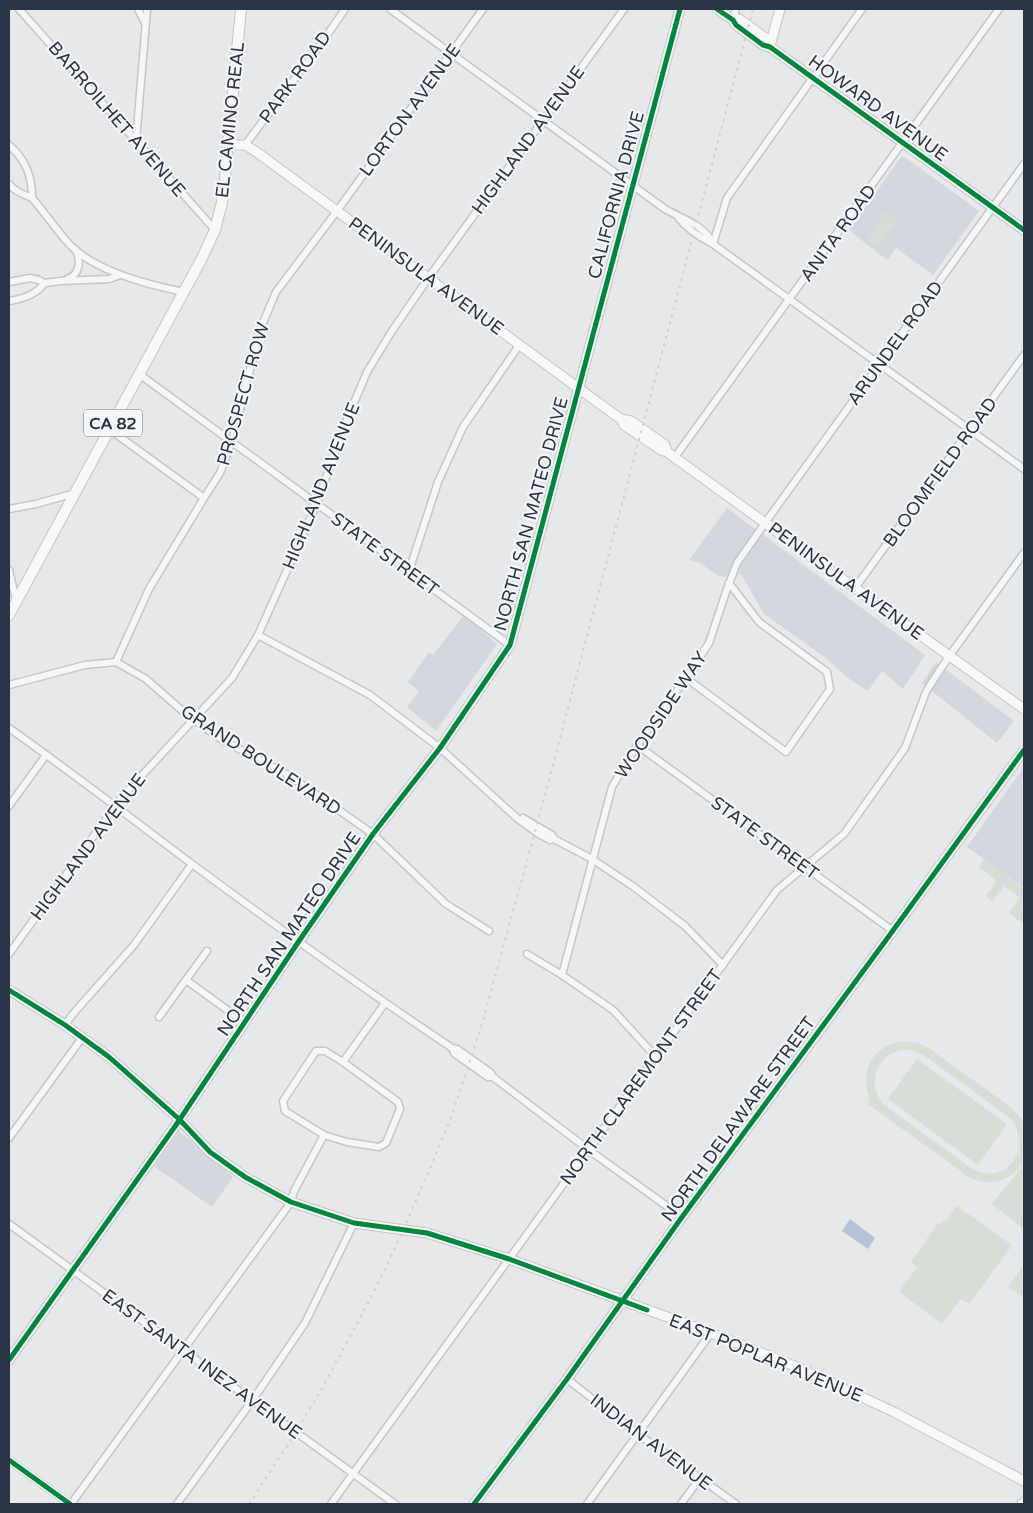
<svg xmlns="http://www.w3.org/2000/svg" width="1033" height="1513" viewBox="0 0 1033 1513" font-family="'Varela Round',sans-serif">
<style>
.built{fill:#d4d7dd}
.green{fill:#d6ded6;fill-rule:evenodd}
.water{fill:#b4c4d5}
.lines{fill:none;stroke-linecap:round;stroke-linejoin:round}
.street-casing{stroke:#c4c6c8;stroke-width:9}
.secondary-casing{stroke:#c4c6c8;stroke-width:11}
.primary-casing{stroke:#c2c5c8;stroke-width:12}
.street{stroke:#f5f6f7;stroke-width:6}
.secondary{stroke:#f8f8f8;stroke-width:9}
.primary{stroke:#f8f8f8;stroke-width:10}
.rail{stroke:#cecfd2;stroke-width:2;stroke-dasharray:2.5 5;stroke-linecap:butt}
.cycleway-casing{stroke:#f4f6f9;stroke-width:8}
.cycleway{stroke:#00873e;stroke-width:5}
.labels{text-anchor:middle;stroke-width:4.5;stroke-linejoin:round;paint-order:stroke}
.shield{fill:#f4f6f9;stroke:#676e7b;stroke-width:1}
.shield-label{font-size:16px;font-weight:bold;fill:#2b3445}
.street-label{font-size:18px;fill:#2b3445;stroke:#f4f6f9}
</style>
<rect width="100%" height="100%" fill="#e6e8ea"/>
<g class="built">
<polygon points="901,157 906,158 979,211 933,275 896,248 887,260 849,230"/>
<polygon points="727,508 925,655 903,689 882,671 868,691 848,678 823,656 764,614 741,574 723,577 717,575 700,563 689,560"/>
<polygon points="464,615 497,644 436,731 407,707 419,691 408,682 429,652 433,655"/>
<polygon points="936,662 1014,721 997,743 922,683"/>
<polygon points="1024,767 1024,888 967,847"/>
<polygon points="179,1131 233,1177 212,1207 154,1166"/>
</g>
<g class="green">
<polygon points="885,212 898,221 878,248 866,240"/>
<polygon points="984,859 1024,889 1024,924 1009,913 1020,897 1004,886 992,901 986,896 997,881 979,867"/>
<path d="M906,1041L919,1043L930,1049L1012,1108L1024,1122V1161C1012,1181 991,1187 970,1178L868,1104L870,1100C858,1071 874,1043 906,1041ZM901,1050H911L925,1056L1011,1119C1033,1147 1008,1185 974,1170L884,1105C866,1085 876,1056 901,1050Z"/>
<polygon points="917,1059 1007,1124 978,1165 888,1099"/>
<polygon points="1024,1164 1024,1229 992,1204"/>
<polygon points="957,1206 1012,1245 969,1304 961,1299 942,1324 899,1292 917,1267 911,1262 938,1223 941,1224 944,1220 946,1221"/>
<polygon points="1024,1265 1024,1298 1008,1286"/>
</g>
<polygon class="water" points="850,1219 875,1238 868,1249 842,1231"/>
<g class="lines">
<g class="street-casing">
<g id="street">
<polyline points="19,9 215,230"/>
<polyline points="138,9 145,23"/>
<path d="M390,9L665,209C682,219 705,225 713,244"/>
<polyline points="733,20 736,9"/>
<polyline points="136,141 147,9"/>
<path d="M9,145C26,160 32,176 32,198"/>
<polyline points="245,145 323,41 345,9"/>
<path d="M9,184C14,191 24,195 32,198C45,213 57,231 71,246C96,271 149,285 184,292"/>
<path d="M678,217C686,228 701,238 713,244L1024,469"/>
<polyline points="713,244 727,198 862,9"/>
<path d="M67,279C80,275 81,261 76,250"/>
<polyline points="9,282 30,278 39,280 44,283 61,281 109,279 120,275"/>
<path d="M9,301C22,299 37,295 44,283"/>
<polyline points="139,374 510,645"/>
<polyline points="109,429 204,498"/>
<polyline points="675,457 999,9"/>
<polyline points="9,509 36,504 75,493"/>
<polyline points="9,570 16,600"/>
<polyline points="409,571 438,482 463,427 520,344"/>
<polyline points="855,588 1024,355"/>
<polyline points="258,635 370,695 440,748 518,819 539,834 550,840 554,839"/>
<polyline points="116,662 149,589 204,498 220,473 232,441 260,330 276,292 337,211 483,9"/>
<polyline points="686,678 786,752 830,689 827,672 759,622 729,583"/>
<polyline points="9,685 85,665 116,662 146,679 187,715 224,741 290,776 373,834 446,904 489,931"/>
<path d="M9,728C71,772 131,818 192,864C277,927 364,989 452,1048L457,1049L491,1073L493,1077L593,1153L682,1217"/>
<polyline points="637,745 893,931"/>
<polyline points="9,806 46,755"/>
<polyline points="523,818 552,835 554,839 592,859 634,887 685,926 723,965"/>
<polyline points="9,954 121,798 232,678 258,635 317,503 343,429 367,372 392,331 429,277 624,9"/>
<polyline points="527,954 562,975 613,1010 656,1057"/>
<polyline points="562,975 612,787 637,745 686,678 709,643 727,589 737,563 765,523 1024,164"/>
<polyline points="186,980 244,1022"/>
<polyline points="159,1017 207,951"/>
<polyline points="65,1025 72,1015 134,945 192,864"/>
<polyline points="452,1048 454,1053 488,1077 493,1077"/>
<polygon points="316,1051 325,1051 343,1062 398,1102 400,1109 386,1143 379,1147 347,1142 324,1135 285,1111 283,1101"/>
<polyline points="343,1062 385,1003"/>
<polyline points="9,1138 82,1038"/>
<polyline points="9,1224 395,1504"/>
<polyline points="567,1379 638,1434 736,1504"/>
<polyline points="9,1460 70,1504"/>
<polyline points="71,1504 291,1202 294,1191 324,1135"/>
<polyline points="177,1504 252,1401 305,1323 354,1223"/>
<polyline points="331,1504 777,890 844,834 905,748 926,692 932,682 950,655 1024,553"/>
<polyline points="587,1504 711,1333"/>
<polyline points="681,1504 700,1478"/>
</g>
</g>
<g class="secondary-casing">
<g id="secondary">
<polyline points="717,9 733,20 736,25 763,45 770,47 1024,230"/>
<polyline points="733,20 739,19 767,39 770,47"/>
<polyline points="770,46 780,9"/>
<polyline points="228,145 245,145 255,151 615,415 621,419 624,425 661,450 667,452 902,622 1024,709"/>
<polyline points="621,419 631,421 665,445 667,452"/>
<polyline points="9,990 65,1025 109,1057 179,1119 210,1152 245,1177 291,1202 354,1223 427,1233 509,1259 711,1333 797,1367 894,1412 1024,1481"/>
<polyline points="9,1360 176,1125 299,941 373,834 440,748 510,645 680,9"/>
<polyline points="474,1504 567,1379 682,1217 889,936 1024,750"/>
<polyline points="1022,1504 1024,1502"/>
</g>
</g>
<g class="primary-casing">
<polyline id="primary" points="9,615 201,260 215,230 223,198 241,9"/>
</g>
<use href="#street" class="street"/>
<use href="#secondary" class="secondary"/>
<use href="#primary" class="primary"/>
<polyline class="rail" points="249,1504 292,1438 324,1385 376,1288 401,1235 433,1161 451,1118 482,1024 538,821 753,9"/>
<g class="cycleway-casing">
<g id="cycleway">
<polyline points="717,9 733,20 736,25 763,45 770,47 1024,230"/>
<polyline points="9,990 65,1025 109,1057 179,1119 210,1152 245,1177 291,1202 354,1223 427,1233 509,1259 647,1310"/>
<polyline points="9,1360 176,1125 299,941 373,834 440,748 510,645 680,9"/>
<polyline points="9,1460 70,1504"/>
<polyline points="474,1504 567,1379 682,1217 889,936 1024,750"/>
</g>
</g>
<use href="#cycleway" class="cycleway"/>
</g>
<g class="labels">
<rect class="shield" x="84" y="409.5" width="58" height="27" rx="4"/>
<g class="shield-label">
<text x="113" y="429">CA 82</text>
</g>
<g class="street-label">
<text transform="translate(295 77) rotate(-54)" y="6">PARK ROAD</text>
<text transform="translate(878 108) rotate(36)" y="6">HOWARD AVENUE</text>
<text transform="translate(410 110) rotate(-54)" y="6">LORTON AVENUE</text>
<text transform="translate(117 119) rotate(49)" y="6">BARROILHET AVENUE</text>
<text transform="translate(230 120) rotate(-84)" y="6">EL CAMINO REAL</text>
<text transform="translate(528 140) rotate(-54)" y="6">HIGHLAND AVENUE</text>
<text transform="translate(616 195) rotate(-75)" y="6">CALIFORNIA DRIVE</text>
<text transform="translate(838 233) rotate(-54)" y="6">ANITA ROAD</text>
<text transform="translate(426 276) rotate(36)" y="6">PENINSULA AVENUE</text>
<text transform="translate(895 343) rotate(-54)" y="6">ARUNDEL ROAD</text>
<text transform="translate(243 394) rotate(-74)" y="6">PROSPECT ROW</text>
<text transform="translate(940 472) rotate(-54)" y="6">BLOOMFIELD ROAD</text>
<text transform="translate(321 486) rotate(-68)" y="6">HIGHLAND AVENUE</text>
<text transform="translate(531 514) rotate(-75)" y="6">NORTH SAN MATEO DRIVE</text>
<text transform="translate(385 554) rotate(36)" y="6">STATE STREET</text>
<text transform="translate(846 581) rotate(36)" y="6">PENINSULA AVENUE</text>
<text transform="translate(661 715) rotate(-56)" y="6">WOODSIDE WAY</text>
<text transform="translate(261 760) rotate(33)" y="6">GRAND BOULEVARD</text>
<text transform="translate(765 838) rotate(36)" y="6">STATE STREET</text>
<text transform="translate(88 847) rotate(-53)" y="6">HIGHLAND AVENUE</text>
<text transform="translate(289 934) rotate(-56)" y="6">NORTH SAN MATEO DRIVE</text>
<text transform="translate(641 1077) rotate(-54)" y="6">NORTH CLAREMONT STREET</text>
<text transform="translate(738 1119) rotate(-54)" y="6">NORTH DELAWARE STREET</text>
<text transform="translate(766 1358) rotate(22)" y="6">EAST POPLAR AVENUE</text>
<text transform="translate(202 1364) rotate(36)" y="6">EAST SANTA INEZ AVENUE</text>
<text transform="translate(651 1442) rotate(37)" y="6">INDIAN AVENUE</text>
</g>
</g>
<rect width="1033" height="1513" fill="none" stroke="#2b3445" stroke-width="20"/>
</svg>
